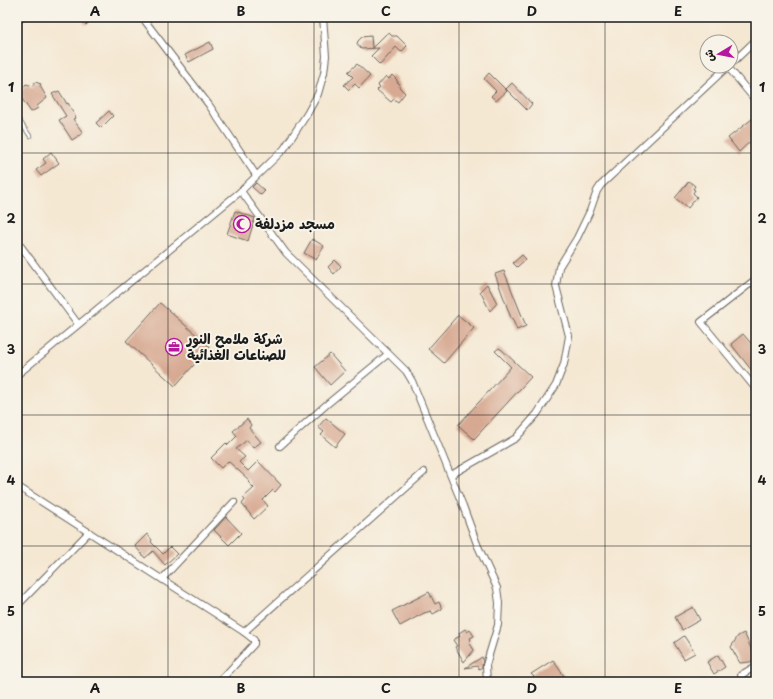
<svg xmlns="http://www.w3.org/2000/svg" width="773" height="699" viewBox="0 0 773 699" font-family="'Playpen Sans','Playpen Sans Arabic',sans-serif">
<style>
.building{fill:#d7a992}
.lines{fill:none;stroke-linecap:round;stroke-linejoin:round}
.service-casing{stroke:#68635c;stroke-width:4.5}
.minor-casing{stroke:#68635c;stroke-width:8}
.service{stroke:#fff;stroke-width:3}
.minor{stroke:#fff;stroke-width:6}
.grid{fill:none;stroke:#1c1c1c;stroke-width:1;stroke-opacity:0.55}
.labels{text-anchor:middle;stroke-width:4;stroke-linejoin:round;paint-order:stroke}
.poi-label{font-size:14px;font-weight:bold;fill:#1c1c1c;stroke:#f7f3e8;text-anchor:start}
.neatline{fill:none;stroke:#1c1c1c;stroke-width:1.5}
.grid-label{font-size:13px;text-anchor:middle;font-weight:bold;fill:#1c1c1c}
</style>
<rect width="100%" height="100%" fill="#f7f3e8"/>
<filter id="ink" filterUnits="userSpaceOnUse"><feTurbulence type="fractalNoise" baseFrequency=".025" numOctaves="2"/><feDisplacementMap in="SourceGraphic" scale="8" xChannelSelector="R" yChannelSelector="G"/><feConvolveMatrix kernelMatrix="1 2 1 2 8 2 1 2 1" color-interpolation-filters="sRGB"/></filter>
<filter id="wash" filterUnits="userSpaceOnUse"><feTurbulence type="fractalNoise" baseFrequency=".012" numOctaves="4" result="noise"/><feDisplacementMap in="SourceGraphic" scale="16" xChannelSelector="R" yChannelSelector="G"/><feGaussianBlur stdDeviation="0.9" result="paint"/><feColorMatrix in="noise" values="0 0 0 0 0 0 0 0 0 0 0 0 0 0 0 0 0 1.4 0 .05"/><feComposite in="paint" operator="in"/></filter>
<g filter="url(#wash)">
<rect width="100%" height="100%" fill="#f5e8d3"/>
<g id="blocks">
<g class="building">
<polygon points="80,17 88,17 91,20 86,25"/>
<polygon points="387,33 389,33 392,36 397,36 407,46 401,52 396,47 380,65 371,56 379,48 361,49 357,44 358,41 362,37 371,36 372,48"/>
<polygon points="210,42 213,49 189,62 185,55"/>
<polygon points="357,64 370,76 359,88 355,84 349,90 344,85 353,77 348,72"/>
<polygon points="489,73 507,91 496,101 491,96 496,91 484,79"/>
<polygon points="392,75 397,80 397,82 400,84 399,87 405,93 398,102 394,99 391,102 377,90 380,87 378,85 386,76 389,79"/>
<polygon points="35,82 41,84 40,86 47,98 37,106 38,108 31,112 22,99 20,100 17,96 17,92 23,88 26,84 33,86"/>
<polygon points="512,83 532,104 527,110 506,89"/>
<polygon points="59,91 67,104 68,103 76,118 73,119 83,133 72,140 59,120 66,116 52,94"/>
<polygon points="109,111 113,116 101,128 96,123"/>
<polygon points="752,119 756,124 756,136 739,152 728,138"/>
<polygon points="51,152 59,163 41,176 36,170 46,163 43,159"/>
<polygon points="689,181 695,186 693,189 695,190 693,193 697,197 688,208 675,198"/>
<polygon points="256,183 265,191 261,195 252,187"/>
<polygon points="235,211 255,218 248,241 227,234"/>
<polygon points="312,239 324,246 316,260 304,253"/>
<polygon points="522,255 526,259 517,267 513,263"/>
<polygon points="335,260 341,266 334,274 328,267"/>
<polygon points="504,271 526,326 517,330 512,318 511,318 495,274"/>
<polygon points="487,284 497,303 490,311 480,291"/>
<polygon points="160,303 210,347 175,386 126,341"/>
<polygon points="458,315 474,328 444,363 428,349"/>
<polygon points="743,334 756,349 756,353 751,357 756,363 756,376 731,344"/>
<polygon points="499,348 500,349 501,349 531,377 474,439 458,425 511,367 495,351"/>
<polygon points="330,354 345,371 330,385 315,367"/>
<polygon points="326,418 345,434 335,447 321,435 324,432 318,427"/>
<polygon points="247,419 251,425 249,428 261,442 253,448 247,440 236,449 245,457 239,462 248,471 258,461 281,485 275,492 273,490 263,500 268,506 254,519 242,504 245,500 243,498 254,488 248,482 250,481 228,461 221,468 211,458 226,443 228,445 237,436 233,431"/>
<polygon points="226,517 241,533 229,545 214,530"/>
<polygon points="147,534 152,540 151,542 163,554 170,547 177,554 165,565 153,551 145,558 135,546"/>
<polygon points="429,592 435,604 439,602 442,609 433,614 431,611 424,613 400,626 392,611"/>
<polygon points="693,607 700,620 682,630 675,617"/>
<polygon points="465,629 467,632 470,630 474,636 470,638 471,640 469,642 474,650 464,662 455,647 457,646 453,640 460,636 459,633"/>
<polygon points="744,633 756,659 750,662 740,663 731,647 738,636"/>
<polygon points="684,636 695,653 684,659 674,643"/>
<polygon points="718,655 725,667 714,674 707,662"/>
<polygon points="482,657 483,659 482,667 479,669 477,666 465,668"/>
<polygon points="553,660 568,682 526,682 534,677 531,674"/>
</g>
</g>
</g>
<g filter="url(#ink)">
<use href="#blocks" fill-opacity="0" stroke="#68635c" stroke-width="1"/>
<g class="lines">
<g class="service-casing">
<polyline id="service" points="17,117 30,136"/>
</g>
<g class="minor-casing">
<g id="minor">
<polyline points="142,17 209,105 256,175"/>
<polyline points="17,21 23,17"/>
<polyline points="731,64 756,40"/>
<polyline points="728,67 756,101"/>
<polyline points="241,191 286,253 406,371 412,381 463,506 477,544 497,588 499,603 498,625 486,665 487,682"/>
<polyline points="17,241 78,324"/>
<polyline points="756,279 701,322 756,389"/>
<polyline points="17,375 241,191 284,149 307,114 318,94 324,73 326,56 323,17"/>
<polyline points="280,446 326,405 388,354"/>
<polyline points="451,475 516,438 537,414 556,385 564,364 569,336 556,286 559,267 577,238 590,211 597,191 601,185 728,66"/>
<polyline points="17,486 244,632 254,640 254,644 219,682"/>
<polyline points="162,579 234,502"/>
<polyline points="17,606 89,532"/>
<polyline points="244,632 424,472"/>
<polyline points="743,682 741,675 756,666"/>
</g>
</g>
<use href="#service" class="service"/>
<use href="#minor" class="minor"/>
</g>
</g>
<path class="grid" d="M168,17V682M314,17V682M459,17V682M605,17V682M17,153H756M17,284H756M17,415H756M17,546H756"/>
<defs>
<g id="mosque-ring" transform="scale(0.9)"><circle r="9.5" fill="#f7f3e8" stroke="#b5179e" stroke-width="1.5"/><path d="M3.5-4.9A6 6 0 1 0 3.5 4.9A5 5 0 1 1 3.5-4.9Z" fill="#b5179e"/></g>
<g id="office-ring" transform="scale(0.9)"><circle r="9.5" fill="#f7f3e8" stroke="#b5179e" stroke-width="1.5"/><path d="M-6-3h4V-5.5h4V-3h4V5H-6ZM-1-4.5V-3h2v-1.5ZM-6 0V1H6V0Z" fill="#b5179e"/></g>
</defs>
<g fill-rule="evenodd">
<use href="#mosque-ring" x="242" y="224"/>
<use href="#office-ring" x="174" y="347"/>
</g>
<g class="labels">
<g class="poi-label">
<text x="255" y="229">مسجد مزدلفة</text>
<text x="187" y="344">شركة ملامح النور<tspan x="187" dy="16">للصناعات الغذائية</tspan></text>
</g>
</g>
<rect width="773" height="699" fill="none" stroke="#f7f3e8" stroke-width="44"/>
<g transform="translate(719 54) rotate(260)"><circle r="19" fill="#f7f3e8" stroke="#9f9d96"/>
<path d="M0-3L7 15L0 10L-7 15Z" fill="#b5179e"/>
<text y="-6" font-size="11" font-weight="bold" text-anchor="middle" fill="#1c1c1c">ش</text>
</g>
<rect x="22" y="22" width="729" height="655" class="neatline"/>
<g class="grid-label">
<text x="95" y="16">A</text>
<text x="241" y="16">B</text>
<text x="386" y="16">C</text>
<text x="532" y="16">D</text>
<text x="678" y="16">E</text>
<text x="11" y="92">1</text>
<text x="762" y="92">1</text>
<text x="11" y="223">2</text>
<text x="762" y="223">2</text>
<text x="11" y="354">3</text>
<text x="762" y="354">3</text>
<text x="11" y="485">4</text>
<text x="762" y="485">4</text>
<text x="11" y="616">5</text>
<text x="762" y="616">5</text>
<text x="95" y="693">A</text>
<text x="241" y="693">B</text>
<text x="386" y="693">C</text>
<text x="532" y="693">D</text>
<text x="678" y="693">E</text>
</g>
</svg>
